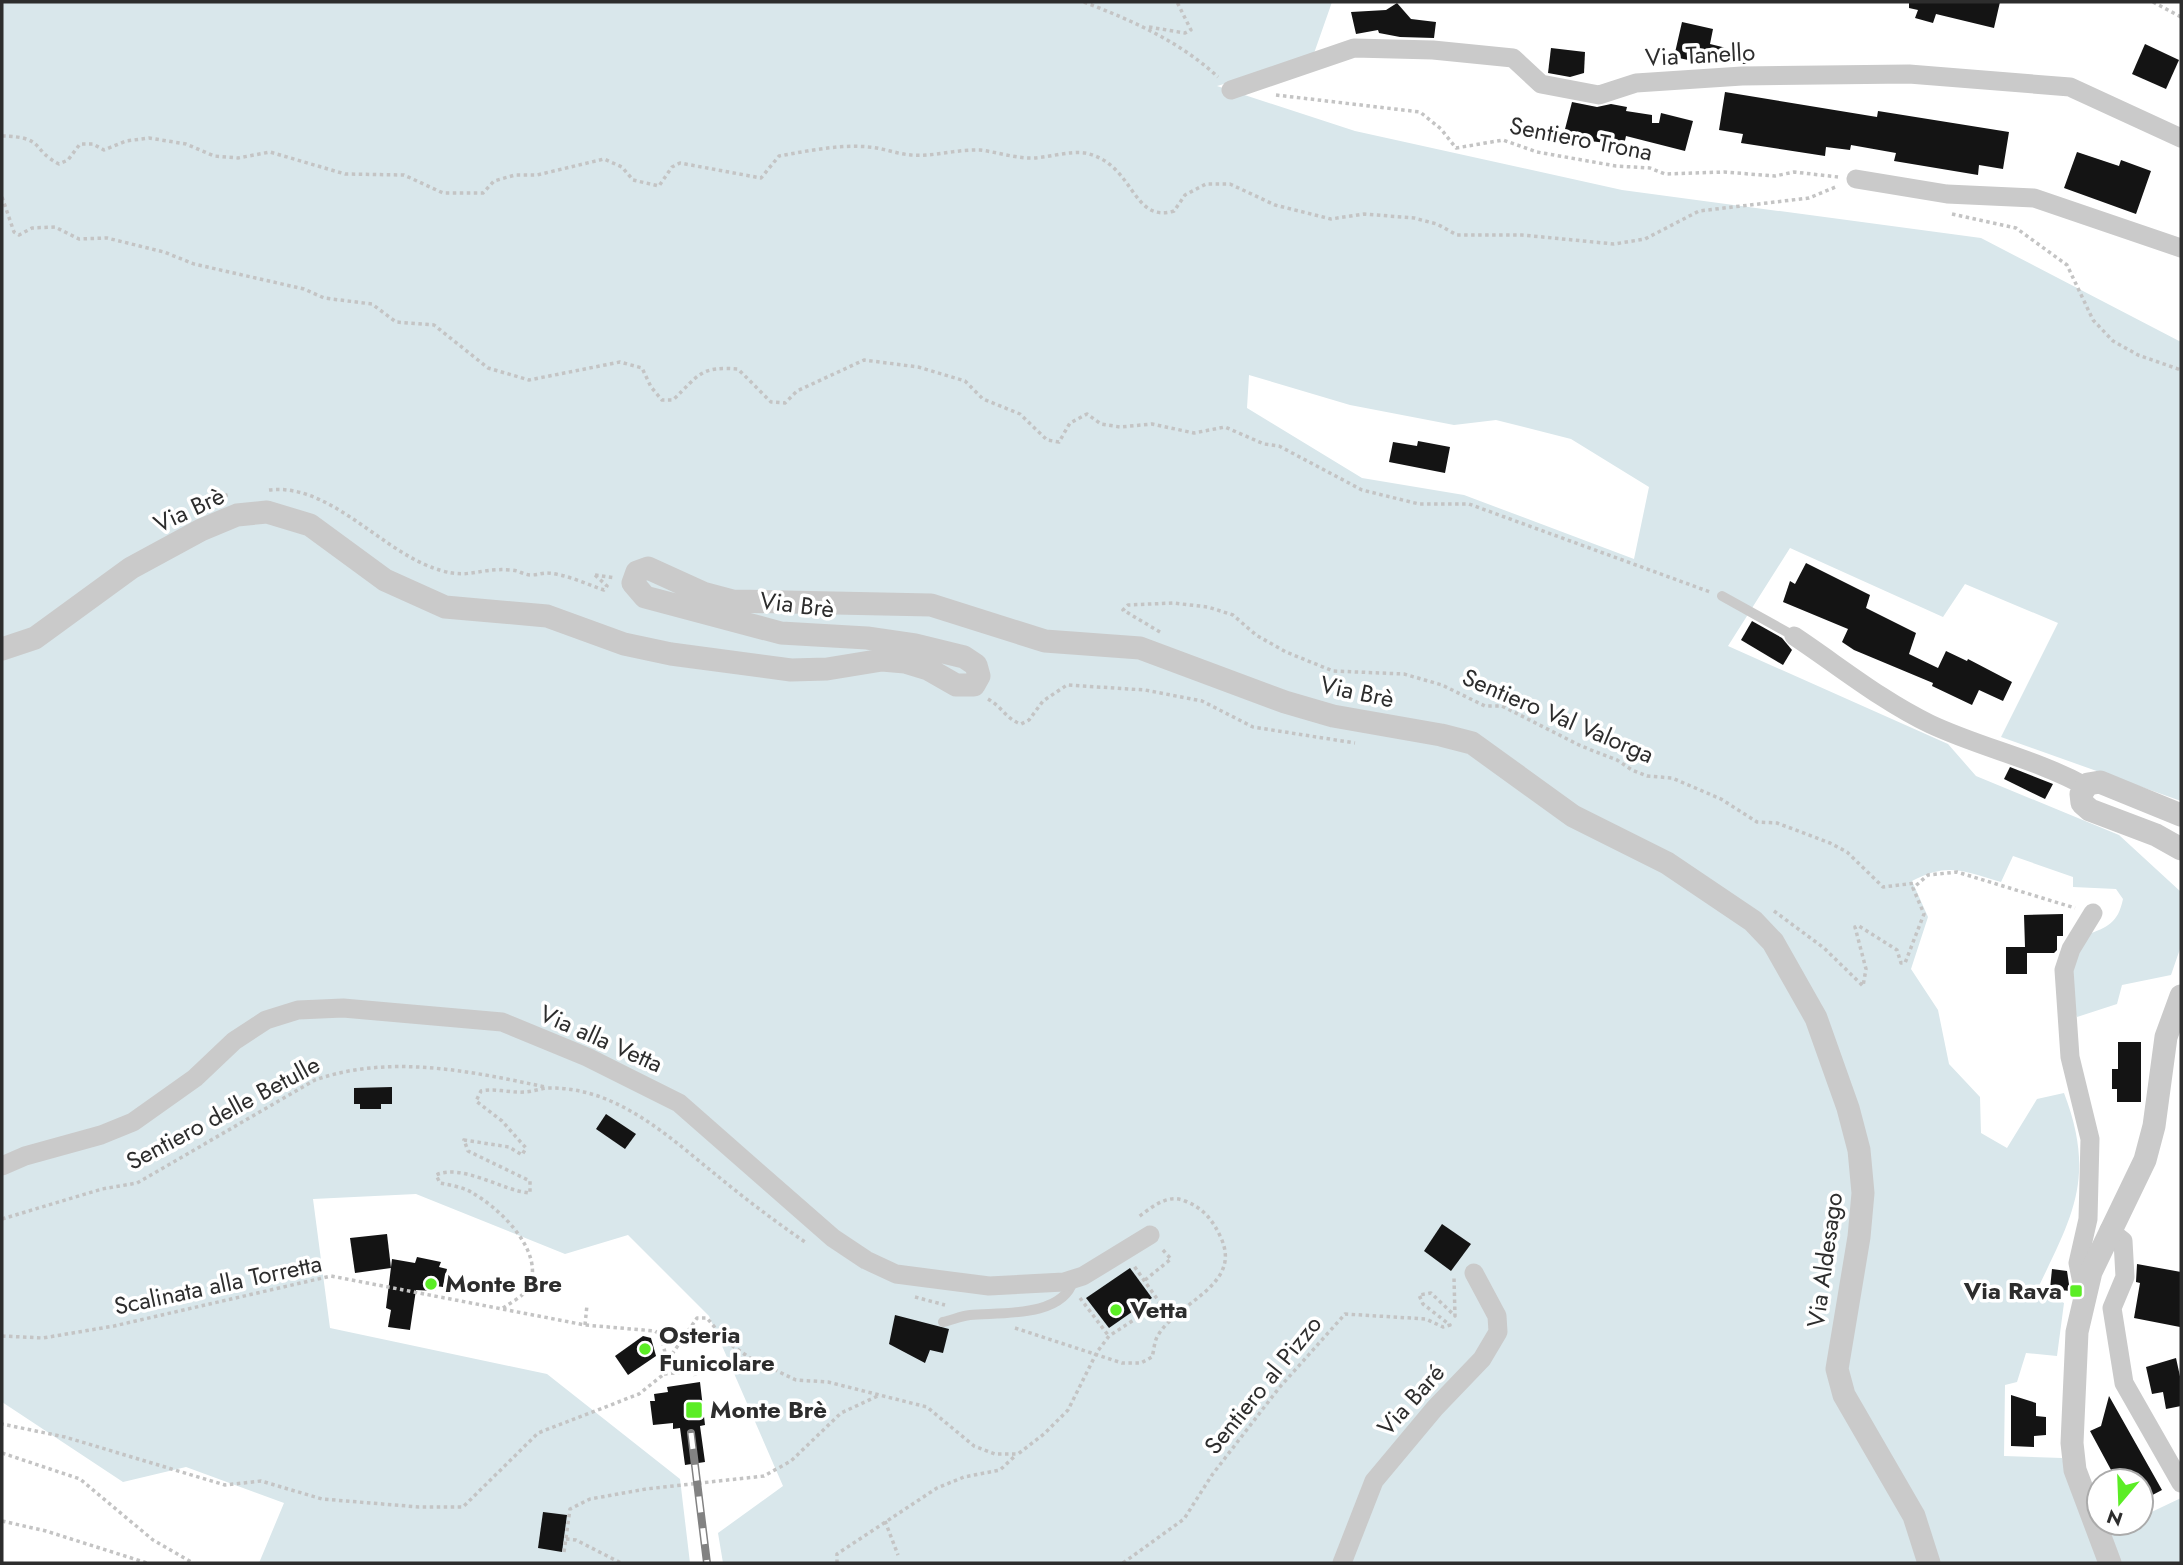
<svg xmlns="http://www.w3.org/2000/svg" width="2183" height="1565" viewBox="0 0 2183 1565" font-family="Jost,sans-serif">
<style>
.green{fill:#d9e7eb;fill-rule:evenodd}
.building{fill:#141414}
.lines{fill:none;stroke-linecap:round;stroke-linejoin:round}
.path{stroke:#c4c4c4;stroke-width:3.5;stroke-dasharray:3.5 3.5;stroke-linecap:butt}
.service{stroke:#cacaca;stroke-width:10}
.minor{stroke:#cacaca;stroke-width:19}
.tertiary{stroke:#cacaca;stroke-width:23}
.rail-casing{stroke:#828282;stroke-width:8}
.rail{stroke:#fff;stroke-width:5;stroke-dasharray:16;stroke-linecap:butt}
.poi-dot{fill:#5bed25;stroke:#fff;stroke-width:2.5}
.labels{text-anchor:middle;stroke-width:7;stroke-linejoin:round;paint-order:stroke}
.street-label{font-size:24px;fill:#2d2d2d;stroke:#fff}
.poi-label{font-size:24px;font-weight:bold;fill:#2d2d2d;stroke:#fff;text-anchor:start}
</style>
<rect width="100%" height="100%" fill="#fff"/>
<g class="green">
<path d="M2,2H1332L1312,59L1217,86L1355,131L1622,190L1981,238L2181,342V801L2001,737L2058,623L1965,584L1943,617L1790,548L1728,646L1948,744L1976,776L2119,835L2181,892V946L2171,975L2122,985L2117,1004L2077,1017C2065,987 2071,963 2086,935C2108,927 2118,923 2123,899L2116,889L2073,887V877L2013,856L2001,882C1964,871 1948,862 1912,881L1928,917L1911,969L1938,1010L1949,1064L1980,1097L1981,1133L2007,1148L2037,1099L2064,1093C2096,1177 2073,1215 2037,1290L2064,1303L2057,1356L2026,1353L2017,1382L2005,1385L2004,1456L2062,1458L2081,1516L2103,1563H723L718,1533L783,1486L709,1316L628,1235L565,1254L416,1194L313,1199L330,1328L547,1374L680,1479L690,1563H259L284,1503L186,1467L123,1482L2,1402ZM1249,375L1350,405L1454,425L1496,420L1571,439L1649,487L1634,559L1464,495L1362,478L1247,408Z"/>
<polygon points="2181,1498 2181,1563 2118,1563 2109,1532 2128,1523 2141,1523 2141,1517"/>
</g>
<g class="building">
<polygon points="1909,2 2000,2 1994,28 1936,14 1933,23 1915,18 1918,10 1909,8"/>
<polygon points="1397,3 1411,19 1436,22 1434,38 1400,37 1379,33 1378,30 1356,34 1351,12 1386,10"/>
<polygon points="1682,22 1713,29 1710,44 1751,54 1749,64 1733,64 1694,56 1693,61 1674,57"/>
<polygon points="2145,44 2179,60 2166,89 2132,74"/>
<polygon points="1551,48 1585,52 1584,73 1570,77 1548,73"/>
<polygon points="1725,92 1877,117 1878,111 2009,132 2003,169 1979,165 1978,175 1894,161 1896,153 1851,145 1850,150 1826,147 1825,156 1741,143 1743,134 1719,130"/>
<polygon points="1572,102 1597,107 1611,104 1627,107 1626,111 1652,115 1652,123 1659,123 1661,113 1693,121 1685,151 1626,136 1624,145 1581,140 1582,136 1564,133"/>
<polygon points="2077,152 2119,166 2121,160 2151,171 2136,214 2064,188"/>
<polygon points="1418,441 1450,447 1445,473 1389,462 1393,442 1417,446"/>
<polygon points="1806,563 1870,595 1866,608 1916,633 1909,654 1938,668 1946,651 1967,661 1968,659 2012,682 2003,701 1979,690 1972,705 1932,686 1933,683 1854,650 1842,642 1848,629 1783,602 1790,581 1795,584"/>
<polygon points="1752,621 1782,638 1792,650 1783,665 1741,640"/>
<polygon points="2010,767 2053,784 2045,799 2004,779"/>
<polygon points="2063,914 2063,936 2057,936 2057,950 2054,953 2027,953 2027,974 2006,974 2006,947 2025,947 2024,915"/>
<polygon points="2118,1042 2141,1042 2141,1102 2117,1102 2117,1089 2112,1089 2112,1069 2118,1069"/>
<polygon points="392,1087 392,1104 381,1104 381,1109 360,1109 360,1104 354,1104 354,1088"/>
<polygon points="606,1114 636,1134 625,1149 596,1129"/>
<polygon points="1442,1224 1471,1244 1451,1271 1424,1251"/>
<polygon points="387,1234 391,1268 355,1273 350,1238"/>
<polygon points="417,1257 441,1262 439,1267 447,1269 443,1287 436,1286 435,1291 416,1290 410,1330 388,1327 391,1310 386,1308 392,1259 415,1263"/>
<polygon points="2137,1264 2181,1272 2180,1327 2134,1318 2140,1283 2136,1282"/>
<polygon points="1130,1268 1152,1298 1109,1328 1086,1298"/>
<polygon points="2052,1269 2067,1271 2070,1291 2050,1289"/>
<polygon points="895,1315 949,1329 943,1353 930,1350 925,1363 889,1344"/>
<polygon points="643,1336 651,1338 656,1356 628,1375 615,1356"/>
<polygon points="2176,1358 2181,1381 2181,1406 2166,1409 2163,1392 2152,1394 2146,1367"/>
<polygon points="700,1382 705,1425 700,1426 705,1462 685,1465 680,1428 673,1429 673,1423 653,1425 650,1401 655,1401 654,1394 668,1392 667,1387"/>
<polygon points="2011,1395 2036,1403 2036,1416 2046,1417 2046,1435 2034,1436 2034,1447 2011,1446"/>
<polygon points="2109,1396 2162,1490 2141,1501 2141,1481 2117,1481 2090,1431 2101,1426"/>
<polygon points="543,1512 567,1515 562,1552 538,1548"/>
</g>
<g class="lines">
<g class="path">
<path d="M1084,2C1133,21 1179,41 1218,77"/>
<polyline points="2153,2 2181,17"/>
<polyline points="1149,27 1185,33 1191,30 1177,2"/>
<polyline points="1276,95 1420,112 1441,129 1456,148 1503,140 1537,152 1616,166 1650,168 1665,174 1724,172 1775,176 1794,172 1838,177"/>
<path d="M2,136C46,137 30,149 59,164L68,160L80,144H93L104,150L126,141L149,138L186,144L214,156L238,158L270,152L345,174L404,175L443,193H483L494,181L515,175H537L604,159L622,167L633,180L659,186L672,167L680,163L761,178L779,156C808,151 839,144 869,147C883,148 897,154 911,155C933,157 957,149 980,150C996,152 1011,157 1027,158C1045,159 1070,150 1085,153C1135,163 1131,224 1174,211L1185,195L1206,184H1230L1275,205L1331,219L1364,214L1414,218L1437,224L1457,235H1522L1614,244L1645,239L1699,211L1809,198L1838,186"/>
<path d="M2,197L14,232L19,235L32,228L55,227L79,239L107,238L164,252L194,264L304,289L324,298L372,304L396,322L434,325L488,368L529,380L620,362L642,368L651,387L662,400H673C699,375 700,366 738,369L771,402L785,403L797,391L864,360L918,367L965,381L983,399L1020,414L1047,440L1059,442L1070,423L1087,414L1101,424L1120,427L1152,424L1194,433L1225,427L1264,444L1279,446L1362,490L1419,504H1469L1710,592"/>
<polyline points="1952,214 2016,228 2067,265 2093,320 2113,341 2138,355 2181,370"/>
<path d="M269,490C326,483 376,544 426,565C468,583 474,567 511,570C518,570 524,575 531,575C537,575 542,573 547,573C566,574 586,584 604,590L607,586L595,575"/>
<polyline points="206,505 211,500 230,494"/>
<polyline points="595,575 615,578"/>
<polyline points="1160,632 1123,610 1128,605 1173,603 1208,607 1233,615 1256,635 1286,652 1333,671 1404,674 1442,685 1485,706 1502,706 1581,746 1617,760 1632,770 1647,776 1672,778 1721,799 1757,822 1777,823 1830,843 1847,852 1883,887 1916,883"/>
<path d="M988,699C1002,707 1006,719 1021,724L1029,720L1043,701L1067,685L1145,690L1202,701L1253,727L1355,743"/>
<polyline points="1774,911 1824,948 1863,986 1866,969 1855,927 1859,926 1897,950 1901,963 1905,963 1924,914 1913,888 1928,875 1957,872 2075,908"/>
<path d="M2,1219L102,1189L137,1183L315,1080C388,1054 471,1071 545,1087"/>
<polyline points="1145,1280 1171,1259 1162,1249"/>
<polyline points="915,1297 945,1305"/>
<polyline points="1080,1298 1108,1335"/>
<path d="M503,1308C513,1301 527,1295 531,1282C541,1247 498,1207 471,1192C462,1187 450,1185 440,1183L436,1175C462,1163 503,1191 530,1193V1181L468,1151L464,1140L509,1147L522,1155L526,1148L502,1121L476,1101L481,1091C496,1088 509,1093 524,1092C532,1092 541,1088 549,1088C618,1087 670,1138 720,1178C748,1201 776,1222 805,1242"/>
<polyline points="585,1325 587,1305"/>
<path d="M1015,1328L1122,1363H1141L1152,1357C1154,1351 1154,1343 1157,1337C1176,1302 1243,1286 1221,1238C1213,1220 1203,1208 1185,1201C1167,1193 1151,1208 1137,1218"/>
<polyline points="2,1336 43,1338 114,1326 331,1276 585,1325 655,1331 661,1335 666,1357 664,1374 639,1394 538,1433 463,1507 419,1507 322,1499 261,1481 225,1485 65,1437 2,1424"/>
<polyline points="668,1360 697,1318 707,1318 727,1342 750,1358 796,1380 828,1382 927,1407 974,1446 995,1454 1018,1454 1044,1434 1068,1410 1097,1352 1109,1336 1160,1303 1134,1266"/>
<polyline points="664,1374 694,1371 695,1376"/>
<polyline points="2,1453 80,1479 153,1540 193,1563"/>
<polyline points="2,1521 46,1531 147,1563"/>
<polyline points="885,1521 898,1555"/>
<polyline points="566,1539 576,1540 621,1563"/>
<polyline points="564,1552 570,1509 590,1499 646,1489 764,1476 791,1461 841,1413 880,1395"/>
<polyline points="837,1563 837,1554 937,1488 964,1477 1000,1470 1016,1455"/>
<polyline points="1123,1563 1184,1519 1212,1475 1279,1388 1345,1314 1426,1319 1443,1327 1450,1325 1423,1304 1419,1295 1431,1293 1455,1316 1454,1278"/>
</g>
<g class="service">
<polyline points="1722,596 1794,636"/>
<path d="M943,1322C952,1320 961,1316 970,1315C999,1312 1062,1318 1073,1281"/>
</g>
<g class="minor">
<polyline points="1231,90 1354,48 1433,50 1513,58 1541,84 1599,95 1636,83 1742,76 1909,74 2070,87 2181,138"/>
<polyline points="1856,179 1947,194 2034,198 2181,248"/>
<path d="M1794,636C1839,666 1882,701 1930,724C1981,748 2036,759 2085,786"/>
<polyline points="2,1166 25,1156 101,1135 133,1122 195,1078 234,1041 266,1020 298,1010 343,1008 502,1022 587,1057 679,1103 833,1238 866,1260 896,1274 989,1286 1064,1282 1083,1276 1150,1235"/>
<polyline points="2109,1230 2123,1241 2125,1277 2112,1308 2124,1383 2181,1483"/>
<polyline points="2084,1293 2078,1263 2088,1219 2090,1139 2070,1057 2064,970 2071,949 2093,913"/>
<polyline points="1342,1563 1374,1481 1435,1408 1482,1359 1498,1332 1497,1316 1474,1273"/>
</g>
<g class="tertiary">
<polyline points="2,649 35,638 131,568 201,530 237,515 267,512 310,525 385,580 445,607 547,616 624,644 671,654 791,670 827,669 882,660 905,662 928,669 956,685 974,685 979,676 976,665 964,657 915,645 867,638 781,633 645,597 633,583 637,572 648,568 703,593 733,601 931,605 1045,641 1140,648 1285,702 1333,716 1441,735 1472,743 1573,816 1667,863 1753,921 1773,942 1816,1018 1848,1108 1859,1150 1863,1193 1859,1237 1837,1369 1844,1395 1914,1516 1929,1563"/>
<polyline points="2181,815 2100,782 2088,784 2081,794 2082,803 2090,810 2156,835 2181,849"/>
<polyline points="2110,1563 2075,1470 2072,1443 2077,1332 2091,1272 2145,1160 2154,1126 2166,1037 2181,996"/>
</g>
<g class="rail-casing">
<polyline id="rail" points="691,1433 707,1563"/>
</g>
<use href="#rail" class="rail"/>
</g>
<g class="poi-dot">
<circle cx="431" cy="1284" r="7"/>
<rect x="2069" y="1284" width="14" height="14" rx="3.5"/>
<circle cx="1116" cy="1310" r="7"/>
<circle cx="645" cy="1349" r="7"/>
<rect x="685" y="1401" width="18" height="18" rx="3.5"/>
</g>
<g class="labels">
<g class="street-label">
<text transform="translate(1700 55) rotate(-3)" y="8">Via Tanello</text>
<text transform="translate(1581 139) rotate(11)" y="8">Sentiero Trona</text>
<text transform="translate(189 510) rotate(-25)" y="8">Via Brè</text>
<text transform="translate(797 605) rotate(7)" y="8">Via Brè</text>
<text transform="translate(1357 692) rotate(12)" y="8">Via Brè</text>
<text transform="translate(1558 716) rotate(23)" y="8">Sentiero Val Valorga</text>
<text transform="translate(601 1039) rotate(24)" y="8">Via alla Vetta</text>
<text transform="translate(223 1113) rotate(-28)" y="8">Sentiero delle Betulle</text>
<text transform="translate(1825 1260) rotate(-82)" y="8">Via Aldesago</text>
<text transform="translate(218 1285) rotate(-12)" y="8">Scalinata alla Torretta</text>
<text transform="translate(1263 1385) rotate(-51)" y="8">Sentiero al Pizzo</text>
<text transform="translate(1411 1400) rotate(-48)" y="8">Via Baré</text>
</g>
<g class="poi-label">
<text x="445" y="1292">Monte Bre</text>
<text x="2062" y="1299" text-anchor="end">Via Rava</text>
<text x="1130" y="1318">Vetta</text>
<text x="659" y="1343">Osteria<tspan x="659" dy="28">Funicolare</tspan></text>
<text x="710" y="1418">Monte Brè</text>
</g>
</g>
<rect width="2183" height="1565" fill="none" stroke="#2d2d2d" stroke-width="7"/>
<g transform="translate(2120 1502) rotate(199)"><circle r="33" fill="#ffffff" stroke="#ababab" stroke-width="2"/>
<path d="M0-5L12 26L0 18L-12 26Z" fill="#5bed25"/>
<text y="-10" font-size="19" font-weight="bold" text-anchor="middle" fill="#2d2d2d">N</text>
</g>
</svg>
